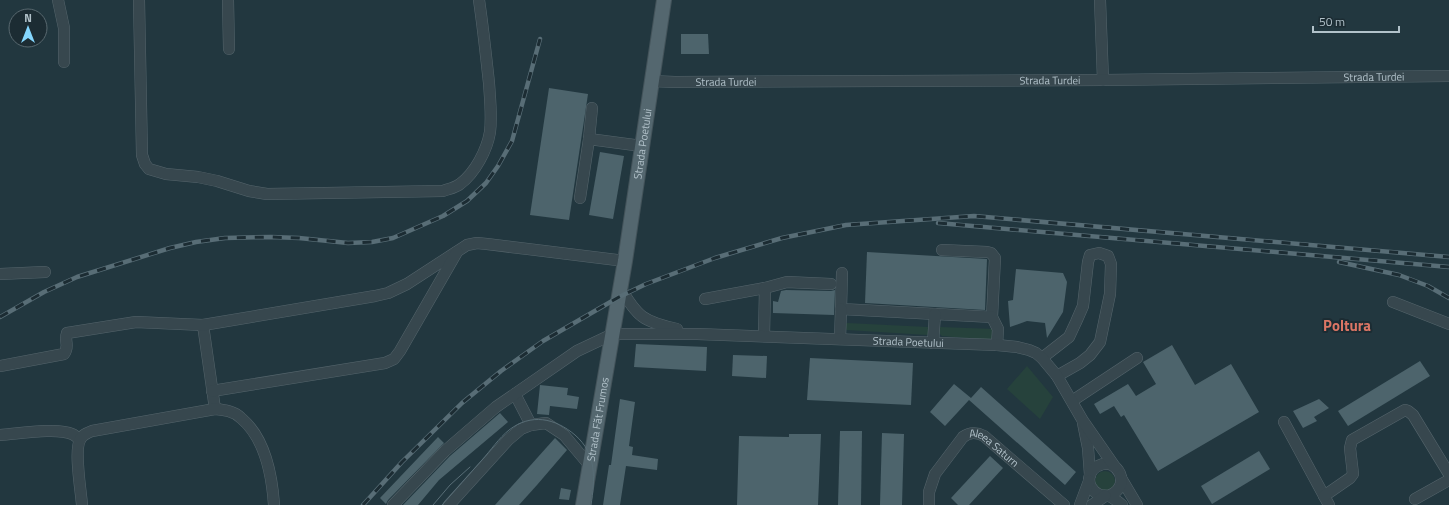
<svg xmlns="http://www.w3.org/2000/svg" width="1449" height="505" viewBox="0 0 1449 505" font-family="'Titillium Web',sans-serif">
<style>
.green{fill:#26423c}
.building{fill:#4d646c}
.lines{fill:none;stroke-linecap:round;stroke-linejoin:round}
.minor-casing{stroke:#55656c;stroke-width:12}
.major-casing{stroke:#43535a;stroke-width:16}
.minor{stroke:#37474e;stroke-width:11}
.major{stroke:#54676f;stroke-width:14}
.tram{stroke:#586d76;stroke-width:1}
.rail-casing{stroke:#586d76;stroke-width:4.5}
.rail{stroke:#1c2c33;stroke-width:3;stroke-dasharray:9;stroke-linecap:butt}
.labels{text-anchor:middle;stroke-width:4;stroke-linejoin:round;paint-order:stroke}
.street-label{font-size:11px;fill:#b2c2ca;stroke:#1c2c33}
.district-label{font-size:15px;font-weight:bold;fill:#dc7665;stroke:#1c2c33}
</style>
<rect width="100%" height="100%" fill="#22373f"/>
<g class="green">
<polygon points="847,323 928,327 930,329 930,332 927,335 847,330 844,328 844,325"/>
<polygon points="939,327 994,329 992,338 989,340 942,336 938,332"/>
<polygon points="1027,366 1053,397 1040,419 1007,389"/>
<circle cx="1105" cy="481" r="10"/>
</g>
<g class="building">
<polygon points="681,34 708,34 709,54 681,54"/>
<polygon points="549,88 588,94 569,220 530,215"/>
<polygon points="600,152 624,156 613,219 589,215"/>
<polygon points="867,252 987,259 985,310 865,303"/>
<polygon points="1016,269 1063,273 1067,282 1063,312 1047,338 1045,323 1027,321 1010,327 1008,301 1013,300"/>
<polygon points="786,290 831,291 835,290 834,315 773,313 773,301 778,302 781,291"/>
<polygon points="636,344 707,347 706,371 634,367"/>
<polygon points="1172,345 1195,385 1231,364 1259,412 1158,471 1124,415 1121,417 1114,406 1100,414 1094,404 1128,384 1136,396 1156,384 1143,362"/>
<polygon points="733,355 767,356 766,378 732,376"/>
<polygon points="810,358 913,363 911,405 807,400"/>
<polygon points="1420,361 1430,376 1348,426 1338,411"/>
<polygon points="954,384 971,398 981,387 1076,472 1065,485 969,400 945,426 930,412"/>
<polygon points="540,385 568,388 567,395 579,397 577,409 550,406 549,415 537,414"/>
<polygon points="620,399 635,402 629,446 633,447 632,455 658,459 657,470 626,466 620,505 603,505 609,465 611,465"/>
<polygon points="1319,399 1329,408 1314,417 1317,421 1303,428 1293,411"/>
<polygon points="500,413 508,422 439,480 418,505 403,505 450,456"/>
<polygon points="840,431 862,431 861,505 838,505"/>
<polygon points="882,433 904,434 902,505 880,505"/>
<polygon points="789,434 821,434 818,505 737,505 739,436 789,437"/>
<polygon points="438,437 444,443 388,500 386,504 380,498"/>
<polygon points="555,438 567,450 537,485 519,505 495,505"/>
<polygon points="1259,451 1270,469 1212,504 1201,486"/>
<polygon points="990,456 1003,468 969,505 958,505 951,498"/>
<polygon points="561,488 571,490 569,500 559,499"/>
</g>
<g class="lines">
<g class="minor-casing">
<g id="minor">
<polyline points="58,0 64,28 64,62"/>
<path d="M139,0L142,155L145,164L149,169L166,174L198,177L217,181L249,191L267,194L443,191C448,189 455,188 460,184C475,173 487,150 490,132C492,116 490,99 489,83C486,55 483,27 479,0"/>
<polyline points="228,0 229,49"/>
<polyline points="1100,0 1103,80"/>
<path id="s1" d="M651,81L675,82L1103,80L1449,76"/>
<polyline points="589,139 592,108"/>
<polyline points="580,198 589,139 642,146"/>
<polyline points="942,250 987,252 991,253 995,258 992,317 998,329 997,345"/>
<polyline points="842,273 841,309 992,317"/>
<polyline points="0,274 45,272"/>
<path d="M620,287C637,317 644,322 677,329"/>
<polyline points="705,299 765,288"/>
<polyline points="1393,302 1449,324"/>
<polyline points="203,325 215,409"/>
<polyline points="764,336 765,288 787,282 831,284"/>
<polyline points="840,339 841,309"/>
<polyline points="933,343 935,314"/>
<polyline points="1042,358 1069,337 1076,322 1083,306 1088,262 1090,255 1099,253 1108,256 1111,264 1110,294 1100,342 1090,355 1080,363 1057,376"/>
<path d="M0,366L64,354C70,346 64,342 67,333L136,322L203,325L375,296L388,293L407,284L467,245L477,243L487,244L625,261"/>
<polyline points="212,391 385,363 394,359 400,351 457,252"/>
<polyline points="515,394 531,425"/>
<polyline points="1072,401 1137,358"/>
<polyline points="1284,422 1329,505"/>
<polyline points="1083,423 1088,448 1090,475"/>
<path d="M0,435C17,434 57,427 72,434C75,435 77,438 80,439"/>
<polyline points="1121,478 1137,505"/>
<path d="M1108,496C1134,487 1117,455 1098,466C1094,468 1091,471 1090,475C1087,483 1092,492 1100,495C1103,496 1106,495 1109,496C1114,498 1118,502 1122,505"/>
<polyline points="1324,496 1350,478 1353,474 1350,448 1352,440 1405,410 1408,411 1413,415 1449,474"/>
<polyline points="1415,499 1449,480"/>
<path d="M82,505C81,491 74,451 80,440C82,435 87,433 92,431L215,409C224,410 234,411 241,418C265,438 272,475 274,505"/>
<path id="s2" d="M393,505L445,451L496,407L577,351L613,334H697L997,345L1017,347L1029,350L1036,353L1042,358L1057,376L1083,421L1115,467"/>
<polyline points="449,505 508,440 521,429 531,425 546,423 564,435 590,466"/>
<path id="s3" d="M929,505V492L935,474L963,437C970,432 976,432 984,436L1064,505"/>
<polyline points="1080,505 1089,481"/>
<polyline points="1092,505 1105,496"/>
</g>
</g>
<g class="major-casing">
<g id="major">
<path id="s4" d="M583,505L625,261L664,0"/>
</g>
</g>
<use href="#minor" class="minor"/>
<use href="#major" class="major"/>
<g class="tram">
<polyline points="433,505 450,485 470,467"/>
<path d="M442,505C455,490 469,475 482,460C491,450 499,438 509,430C531,413 555,418 575,435C597,454 595,479 591,505"/>
</g>
<g class="rail-casing">
<g id="rail">
<polyline points="938,223 1449,267"/>
<polyline points="1339,262 1399,275 1428,286 1449,298"/>
<polyline points="0,317 44,292 77,277 170,248 196,242 225,238 271,237 299,238 348,243 372,242 393,238 443,216 467,201 486,183 498,166 512,141 540,39"/>
<polyline points="363,505 402,462 462,403 501,371 543,341 619,297 646,284 715,258 782,238 846,225 974,216 1449,257"/>
</g>
</g>
<use href="#rail" class="rail"/>
</g>
<g class="labels">
<g class="street-label">
<text dy="4" stroke="none"><textPath href="#s1" startOffset="723">Strada Turdei</textPath></text>
<text dy="4" stroke="none"><textPath href="#s1" startOffset="399">Strada Turdei</textPath></text>
<text dy="4" stroke="none"><textPath href="#s1" startOffset="75">Strada Turdei</textPath></text>
<text dy="4" stroke="none"><textPath href="#s4" startOffset="366">Strada Poetului</textPath></text>
<text dy="4" stroke="none"><textPath href="#s2" startOffset="576">Strada Poetului</textPath></text>
<text dy="4" stroke="none"><textPath href="#s4" startOffset="87">Strada Făt Frumos</textPath></text>
<text dy="4" stroke="none"><textPath href="#s3" startOffset="115">Aleea Saturn</textPath></text>
</g>
<g class="district-label">
<text x="1347" y="331">Poltura</text>
</g>
</g>
<g transform="translate(28 28)"><circle r="19" fill="#1c2c33" stroke="#58686f"/>
<path d="M0-3L7 15L0 10L-7 15Z" fill="#84d6fd"/>
<text y="-6" font-size="11" font-weight="bold" text-anchor="middle" fill="#b2c2ca">N</text>
</g>
<path d="M1313 26v6h86v-6" fill="none" stroke="#b2c2ca" stroke-width="2"/>
<text x="1319" y="26" font-size="12" fill="#b2c2ca" stroke="#1c2c33" stroke-width="3" paint-order="stroke">50 m</text>
</svg>
